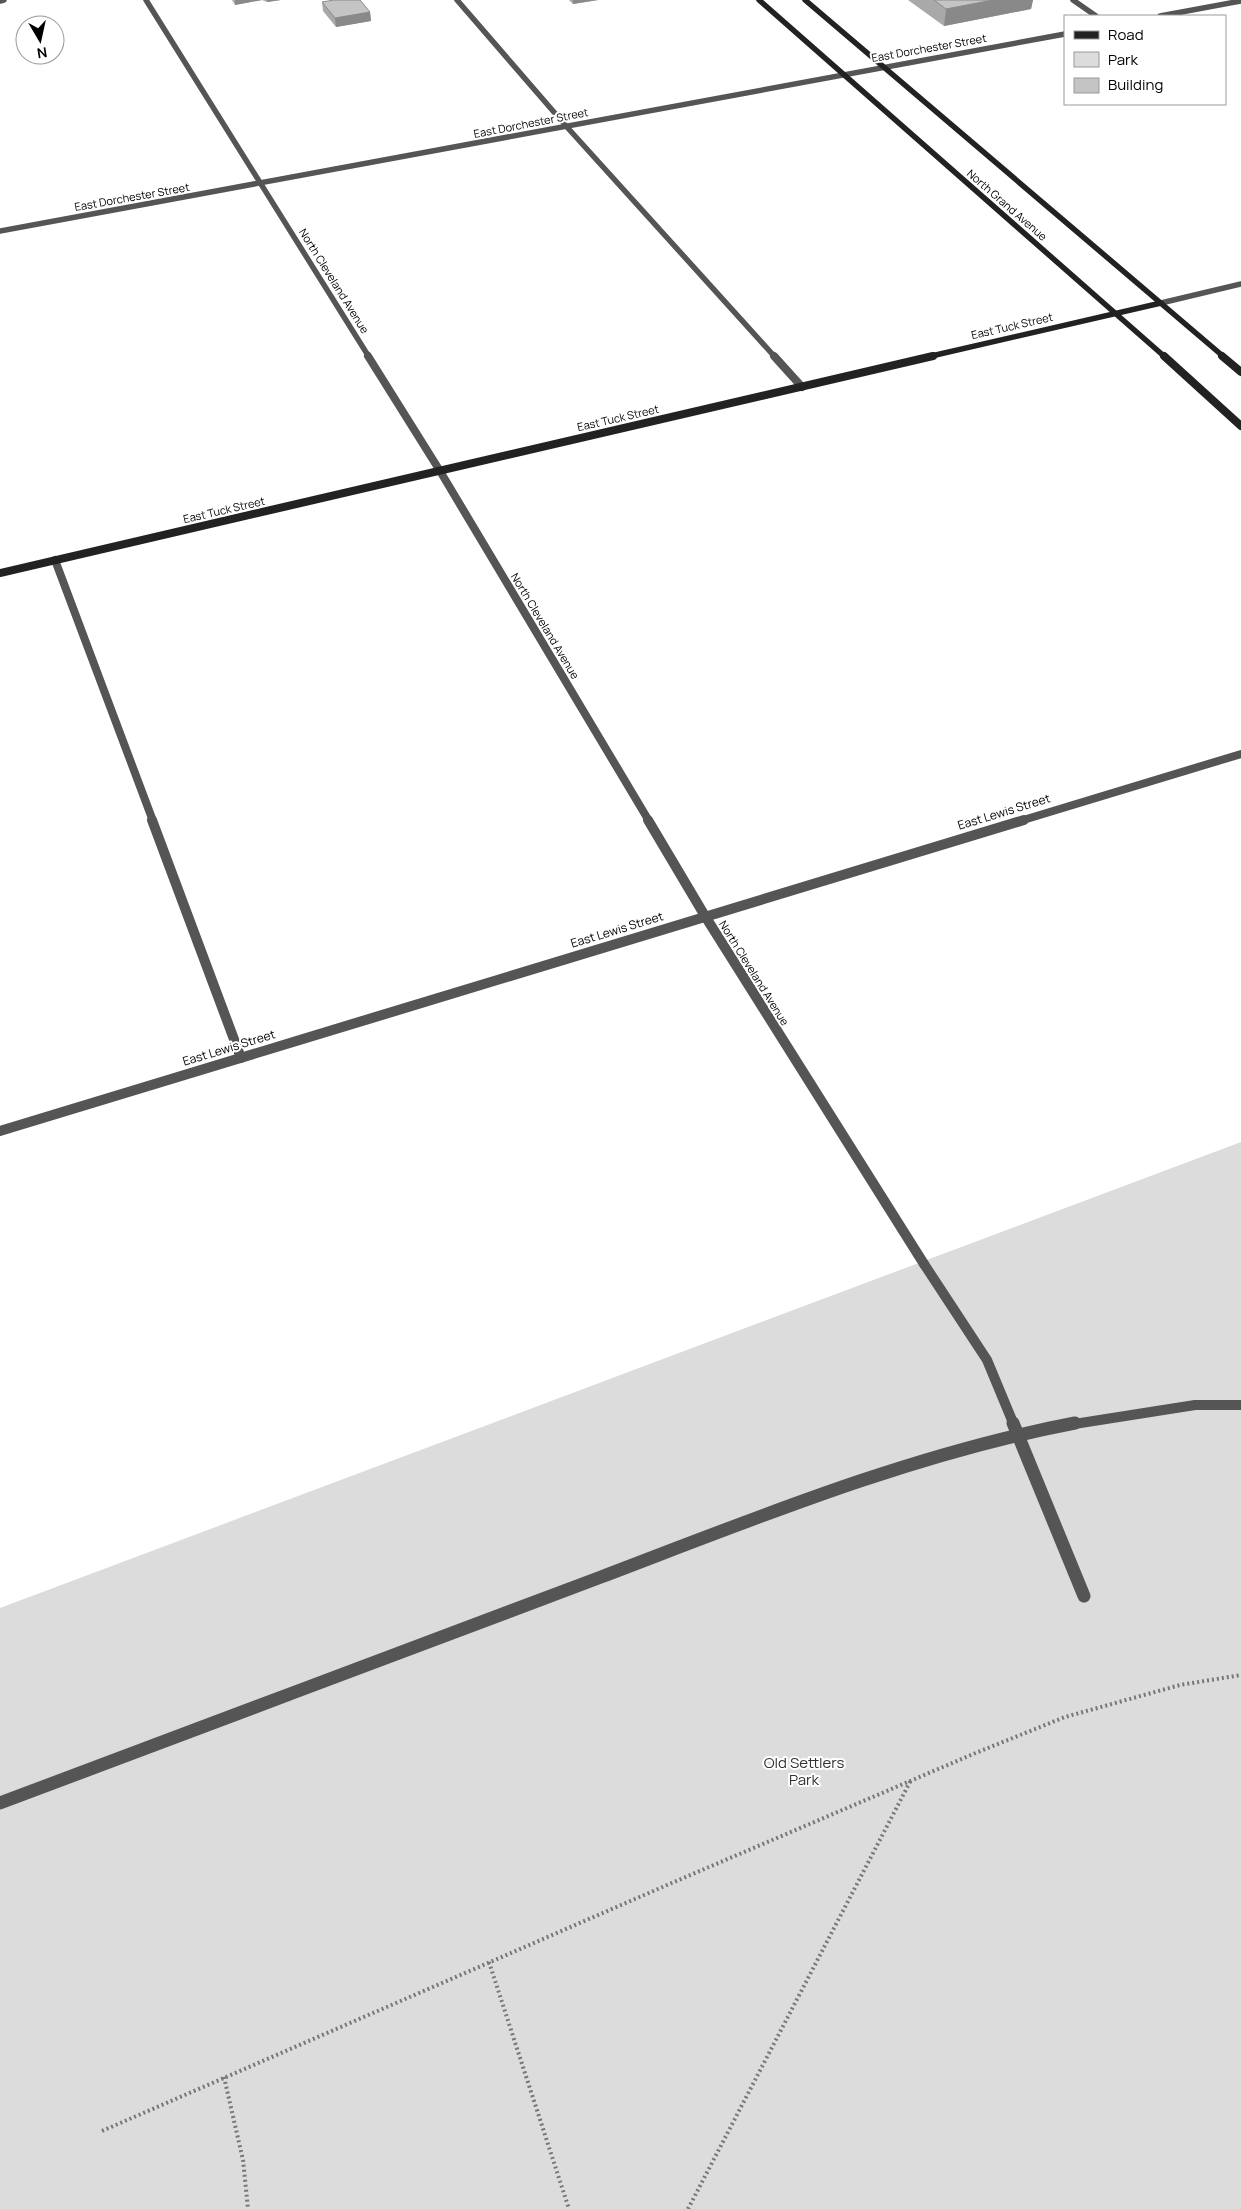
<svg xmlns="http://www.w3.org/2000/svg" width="1241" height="2209" viewBox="0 0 1241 2209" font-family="Manrope,sans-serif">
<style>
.green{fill:#dcdcdc}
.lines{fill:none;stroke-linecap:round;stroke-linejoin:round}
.path{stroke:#777;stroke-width:4;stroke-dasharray:2 3;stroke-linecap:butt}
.lane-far3{stroke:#555;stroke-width:5.5}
.lane-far2{stroke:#555;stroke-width:8}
.lane-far1{stroke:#555;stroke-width:10}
.lane{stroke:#555;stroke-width:13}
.street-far2{stroke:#555;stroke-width:5.5}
.street-far1{stroke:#555;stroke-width:8}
.street{stroke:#555;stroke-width:10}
.secondary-far1{stroke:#222;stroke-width:5.5}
.secondary{stroke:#222;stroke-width:8}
.wall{fill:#a9a9a9}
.shaded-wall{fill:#898989}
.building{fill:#c4c4c4;stroke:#898989}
.labels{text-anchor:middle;stroke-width:4;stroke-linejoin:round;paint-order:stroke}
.far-street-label{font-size:11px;fill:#000;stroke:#fff}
.street-label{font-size:12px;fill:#000;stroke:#fff}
.near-park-label{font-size:15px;fill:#333;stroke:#fff}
</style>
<rect width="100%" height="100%" fill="#fff"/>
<polygon class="green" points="1241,1142 1241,2209 0,2209 0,1608"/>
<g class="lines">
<g class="path">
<polyline points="489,1962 569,2209"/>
<polyline points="224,2077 243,2160 248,2209"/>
<polyline points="102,2131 674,1882 978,1752 1065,1717 1180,1685 1241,1675"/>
<polyline points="688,2209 911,1780"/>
</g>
<g class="lane-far3">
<polyline points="457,0 566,126 775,357"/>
<polyline points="1073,0 1096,16"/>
</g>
<g class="lane-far2">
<polyline points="774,356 802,387"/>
<polyline points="55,560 153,821"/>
</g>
<g class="lane-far1">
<polyline points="152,820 241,1058"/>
<polyline points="924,1264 987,1360 1014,1425"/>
<polyline points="1068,1425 1195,1405 1241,1405"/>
</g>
<g class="lane">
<polyline points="1013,1423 1084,1596"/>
<path d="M0,1803C200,1728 401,1652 601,1577C756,1518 912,1454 1075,1423"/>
</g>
<g class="street-far2">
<polyline points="146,0 369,357"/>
<polyline points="0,1 4,0"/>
<polyline points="1160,16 1241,1"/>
<polyline points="0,231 1065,34"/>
<polyline points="1161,303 1241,284"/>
</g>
<g class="street-far1">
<polyline points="368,356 440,471 649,821"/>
<polyline points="1020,821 1241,754"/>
</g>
<g class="street">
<polyline points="648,820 705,916 924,1264"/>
<polyline points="0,1131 1024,820"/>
</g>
<g class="secondary-far1">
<polyline points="759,0 1165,357"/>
<polyline points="805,0 1224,357"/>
<polyline points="927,357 1161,303"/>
</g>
<g class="secondary">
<polyline points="1164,356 1241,426"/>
<polyline points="1222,356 1241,372"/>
<polyline points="0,573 933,356"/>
</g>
</g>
<g class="wall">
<polygon points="232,0 281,0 267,2 262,0 235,5"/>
<polygon points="569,0 598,0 573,4"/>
<polygon points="908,0 1033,0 1031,9 944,26"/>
<polygon points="322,2 370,12 371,21 336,27 323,11"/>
</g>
<g class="shaded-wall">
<polygon points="235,0 262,0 235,5"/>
<polygon points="267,0 281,0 267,2"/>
<polygon points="573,0 598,0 573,4"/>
<polygon points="993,0 1033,0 1031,9 944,26 946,9"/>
<polygon points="370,12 371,21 336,27 335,18"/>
</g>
<g class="building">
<polygon points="334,0 360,0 370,12 335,18 322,2"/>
<polygon points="934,0 993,0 946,9"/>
</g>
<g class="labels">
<g class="far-street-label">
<text transform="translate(929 48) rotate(-10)" y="4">East Dorchester Street</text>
<text transform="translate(531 123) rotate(-11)" y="4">East Dorchester Street</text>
<text transform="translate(132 197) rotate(-10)" y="4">East Dorchester Street</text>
<text transform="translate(1007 205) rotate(41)" y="4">North Grand Avenue</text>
<text transform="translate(334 281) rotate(58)" y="4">North Cleveland Avenue</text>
<text transform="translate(1012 326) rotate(-13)" y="4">East Tuck Street</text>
<text transform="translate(618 418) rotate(-13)" y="4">East Tuck Street</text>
<text transform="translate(224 510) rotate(-13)" y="4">East Tuck Street</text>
<text transform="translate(545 626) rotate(59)" y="4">North Cleveland Avenue</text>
<text transform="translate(754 973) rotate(58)" y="4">North Cleveland Avenue</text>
</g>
<g class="street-label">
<text transform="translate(1004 812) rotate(-17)" y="4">East Lewis Street</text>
<text transform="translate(617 930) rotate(-17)" y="4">East Lewis Street</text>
<text transform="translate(229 1048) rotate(-17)" y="4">East Lewis Street</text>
</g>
<g class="near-park-label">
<text x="804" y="1768">Old Settlers<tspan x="804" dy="17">Park</tspan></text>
</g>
</g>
<rect x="1064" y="15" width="162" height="90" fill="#ffffff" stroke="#999999"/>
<rect x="1074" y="31" width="25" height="8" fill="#222222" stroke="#999999"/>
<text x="1108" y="40" font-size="15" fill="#000000">Road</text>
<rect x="1074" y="52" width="25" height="15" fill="#dcdcdc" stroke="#999999"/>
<text x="1108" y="65" font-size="15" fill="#000000">Park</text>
<rect x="1074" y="78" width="25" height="15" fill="#c4c4c4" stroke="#999999"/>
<text x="1108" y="90" font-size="15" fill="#000000">Building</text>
<g transform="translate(40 40) rotate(171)"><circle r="24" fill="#ffffff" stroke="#999999"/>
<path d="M0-4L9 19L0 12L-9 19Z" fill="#000000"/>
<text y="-8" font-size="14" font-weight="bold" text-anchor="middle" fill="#000000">N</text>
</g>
</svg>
